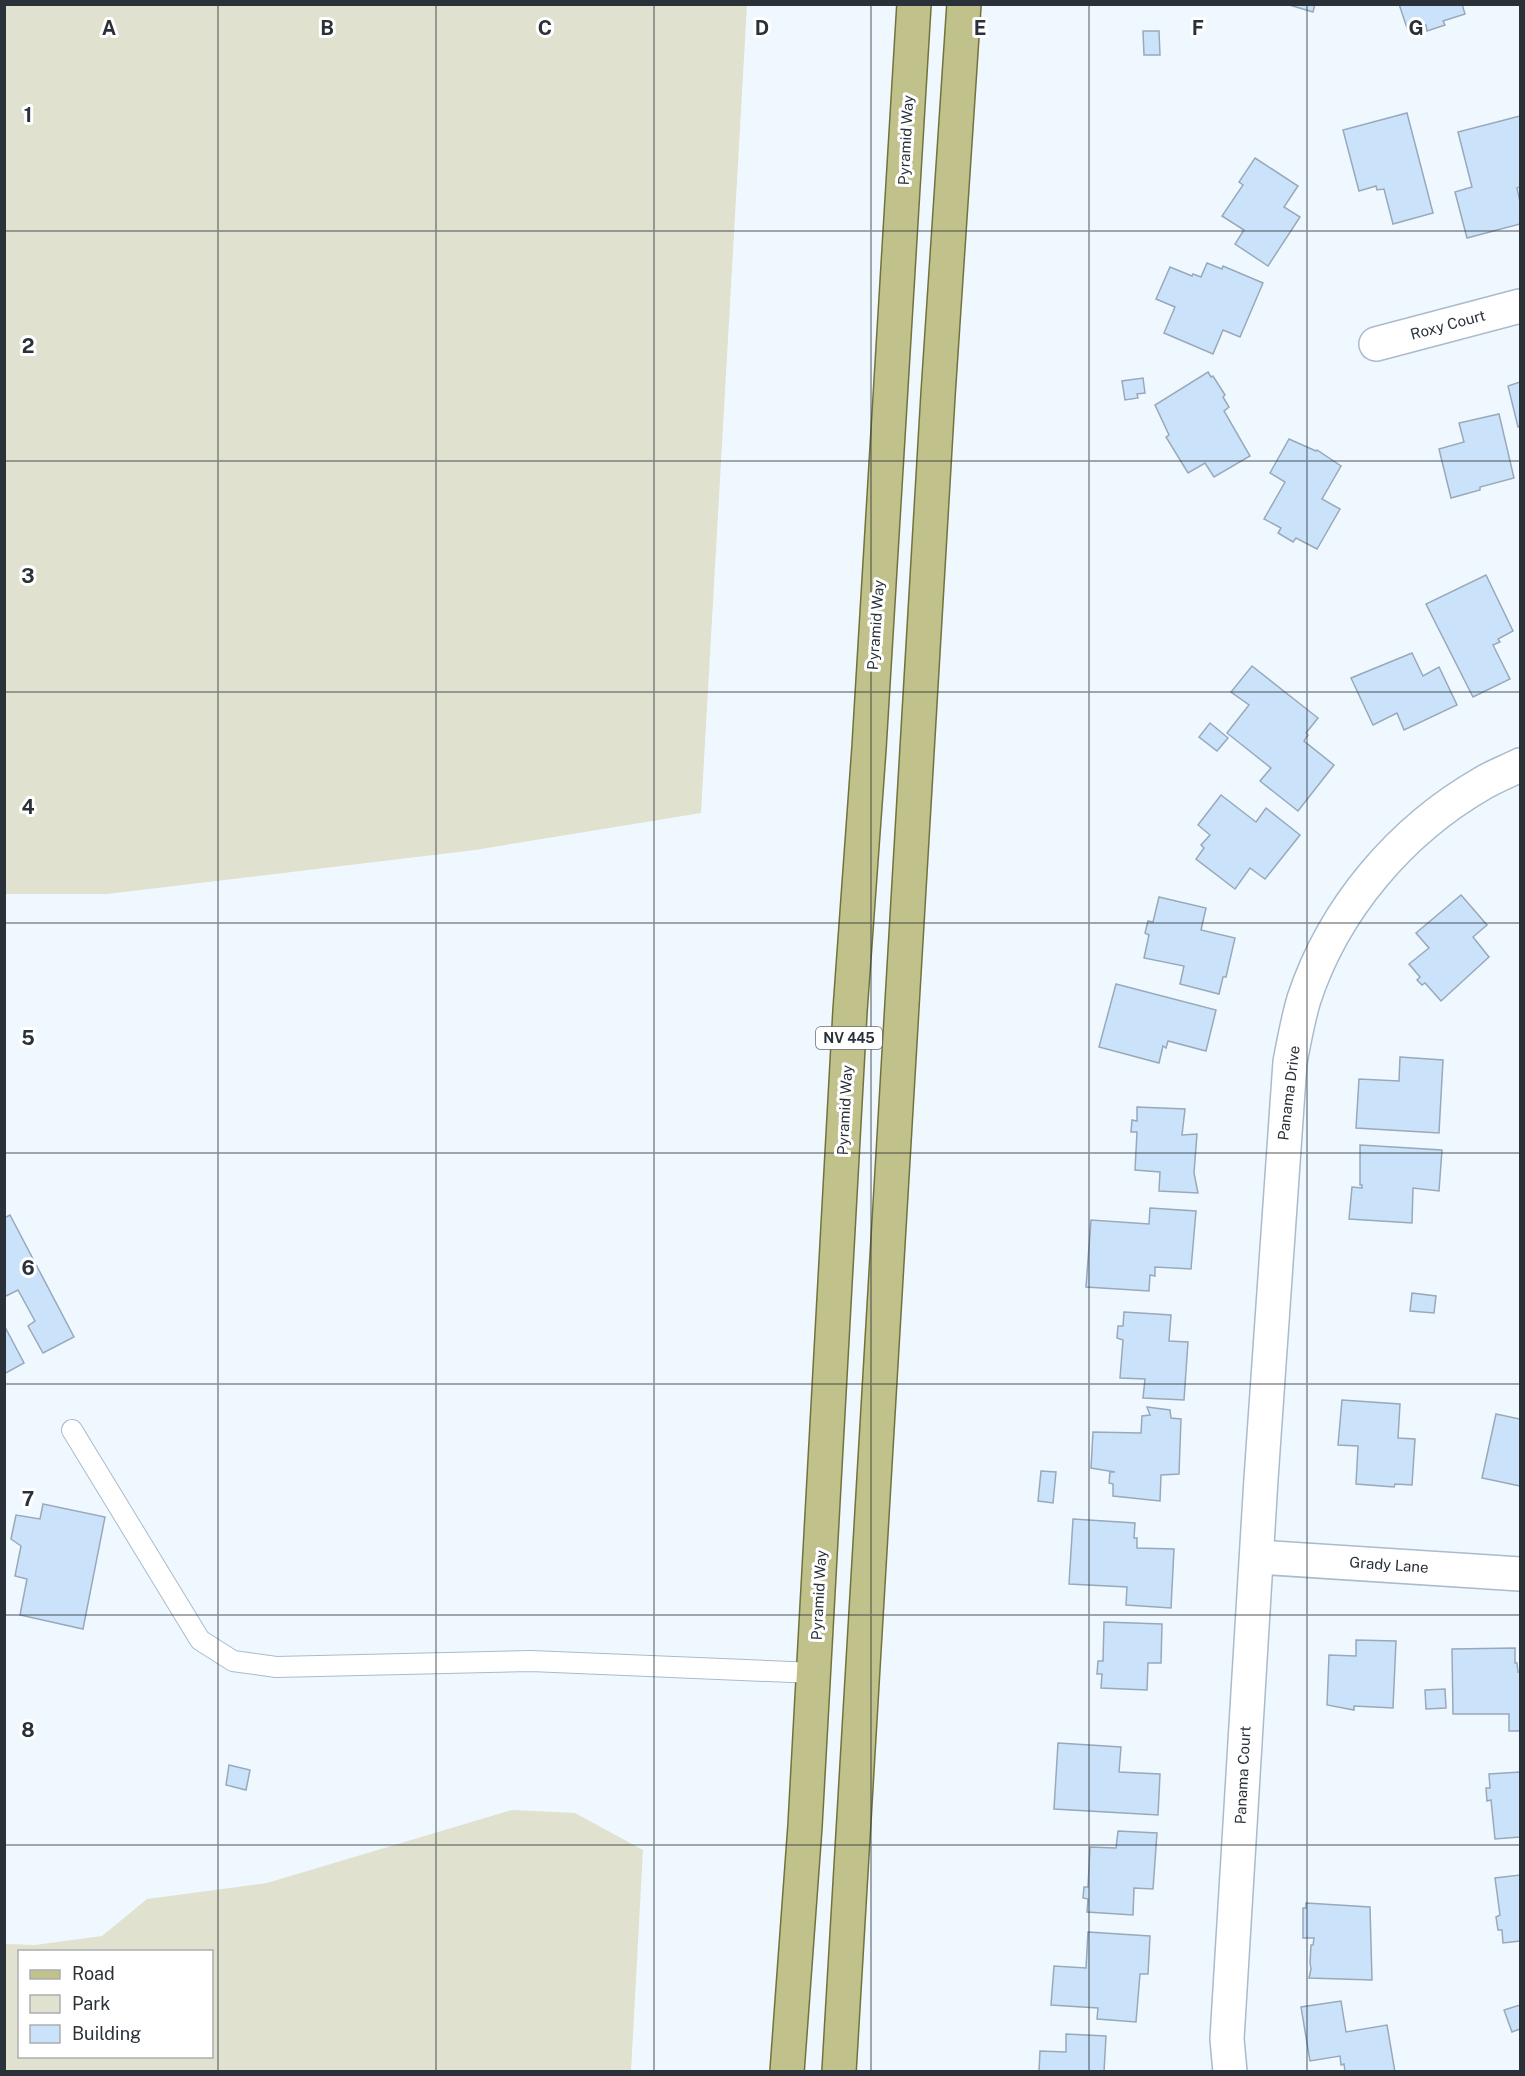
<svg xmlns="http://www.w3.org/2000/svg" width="1525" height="2076" viewBox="0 0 1525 2076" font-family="'Public Sans',sans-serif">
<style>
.green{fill:#e0e1ce;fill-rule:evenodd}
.building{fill:#cbe3fa;stroke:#98a9bb;stroke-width:1.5}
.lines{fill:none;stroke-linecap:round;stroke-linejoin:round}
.lane-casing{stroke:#a9bbcc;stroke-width:22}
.street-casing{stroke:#a9bbcc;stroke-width:36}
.primary-casing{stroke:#71733c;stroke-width:36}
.lane{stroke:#fff;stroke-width:20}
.street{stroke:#fff;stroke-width:33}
.primary{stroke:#c1c18b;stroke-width:33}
.grid{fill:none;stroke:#2a3138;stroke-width:1.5;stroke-opacity:0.55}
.labels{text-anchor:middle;stroke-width:6;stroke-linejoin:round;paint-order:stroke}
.shield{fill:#fff;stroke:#6a6f74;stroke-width:1.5}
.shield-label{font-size:14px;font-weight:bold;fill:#2a3138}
.street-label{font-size:15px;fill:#2a3138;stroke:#fff}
.grid-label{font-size:20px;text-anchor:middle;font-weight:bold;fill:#2a3138;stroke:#fff;stroke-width:6;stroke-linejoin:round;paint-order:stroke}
</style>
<rect width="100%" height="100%" fill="#f0f8ff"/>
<g class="green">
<polygon points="5,4 747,5 701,813 475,850 107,894 5,894"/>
<path d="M512,1810L575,1813L643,1850L631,2071H5V1944L35,1945L102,1936L147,1899L267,1883ZM20,1952H212V2056H20Z"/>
</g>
<g class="building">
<polygon points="1286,4 1315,4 1313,12"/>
<polygon points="1399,4 1462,4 1465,14 1443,21 1445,25 1427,31 1426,25 1408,31"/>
<polygon points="1143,31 1159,31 1160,55 1144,55"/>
<polygon points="1407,113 1433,213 1393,224 1384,189 1377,190 1376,186 1359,191 1343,130"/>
<polygon points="1520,116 1520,187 1517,188 1520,202 1520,224 1467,238 1455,192 1472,187 1458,132"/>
<polygon points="1255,158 1298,186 1284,207 1300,217 1268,266 1235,244 1244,230 1222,216 1243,185 1239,182"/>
<polygon points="1207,263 1222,269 1223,266 1263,283 1240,337 1223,330 1213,354 1164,333 1175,307 1156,299 1170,267 1192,276 1193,274 1201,277"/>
<polygon points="1208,372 1211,377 1213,376 1225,395 1223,397 1229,407 1224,411 1250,456 1214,477 1205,463 1188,473 1166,437 1169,435 1155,405"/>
<polygon points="1143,378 1145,393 1137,394 1138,398 1125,400 1122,381"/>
<polygon points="1520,382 1520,426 1518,427 1508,386"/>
<polygon points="1499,414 1514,478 1480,487 1480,490 1451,498 1439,449 1464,442 1459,423"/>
<polygon points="1289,439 1316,451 1317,450 1341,466 1322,499 1340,509 1317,549 1296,538 1293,542 1278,533 1281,528 1264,519 1285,482 1270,473"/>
<polygon points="1486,575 1513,631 1498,639 1500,642 1493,645 1510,679 1473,697 1426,604"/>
<polygon points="1412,653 1423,676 1439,667 1457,705 1404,730 1397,713 1373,725 1351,678"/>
<polygon points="1252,666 1318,718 1306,733 1308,735 1304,741 1334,765 1298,811 1260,781 1271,768 1227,733 1249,705 1231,692"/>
<polygon points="1210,723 1228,738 1217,751 1199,737"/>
<polygon points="1221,795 1256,822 1266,808 1300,835 1265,879 1250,868 1235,889 1196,859 1204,848 1201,845 1210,835 1198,825"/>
<polygon points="1461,895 1487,925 1473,937 1489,957 1441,1001 1425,983 1422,985 1417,980 1420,977 1409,964 1429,948 1416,933"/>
<polygon points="1159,897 1206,908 1201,930 1235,938 1226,977 1223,977 1219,994 1180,984 1184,966 1144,958 1149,935 1145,933 1148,921 1153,922"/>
<polygon points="1116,984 1216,1010 1206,1051 1168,1041 1166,1048 1163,1046 1159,1063 1099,1047"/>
<polygon points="1400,1057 1443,1060 1439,1133 1356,1128 1359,1079 1399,1081"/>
<polygon points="1137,1107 1185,1109 1182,1135 1197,1134 1194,1173 1198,1193 1159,1191 1160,1172 1135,1170 1137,1132 1131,1132 1132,1120 1137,1121"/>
<polygon points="1360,1145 1442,1150 1439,1191 1413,1188 1412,1223 1349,1219 1352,1187 1362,1188 1362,1185 1360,1185"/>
<polygon points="1150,1208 1196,1211 1191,1269 1155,1267 1155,1276 1150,1275 1149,1291 1086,1287 1091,1220 1149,1224"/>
<polygon points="10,1215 74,1337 43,1353 28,1326 35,1321 18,1290 4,1297 4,1218"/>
<polygon points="1412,1293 1436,1296 1434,1313 1410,1311"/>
<polygon points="1124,1312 1171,1315 1169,1341 1188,1342 1184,1400 1143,1398 1145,1379 1120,1378 1123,1340 1117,1338 1118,1326 1123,1326"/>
<polygon points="4,1325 24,1363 4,1374"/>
<polygon points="1342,1400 1400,1404 1398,1438 1415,1439 1412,1485 1395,1484 1394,1487 1356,1484 1358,1446 1338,1445"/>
<polygon points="1147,1407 1170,1410 1171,1418 1181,1419 1179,1474 1161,1475 1160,1501 1113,1496 1113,1484 1109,1483 1110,1472 1115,1472 1091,1468 1093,1432 1141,1433 1142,1416 1150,1415"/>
<polygon points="1496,1414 1520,1419 1520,1486 1482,1478"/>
<polygon points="1041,1471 1056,1472 1053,1503 1038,1501"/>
<polygon points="43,1504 105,1517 83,1629 20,1615 27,1579 15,1576 21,1546 11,1539 16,1515 40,1519"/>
<polygon points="1073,1519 1135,1523 1134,1538 1137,1538 1137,1548 1174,1549 1171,1608 1126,1605 1127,1587 1069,1584"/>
<polygon points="1104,1622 1162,1624 1161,1663 1148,1663 1147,1690 1101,1688 1102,1674 1097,1674 1098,1661 1103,1661"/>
<polygon points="1356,1640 1396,1641 1393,1708 1354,1706 1354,1710 1327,1705 1329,1655 1356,1656"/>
<polygon points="1515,1648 1515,1663 1517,1663 1518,1672 1520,1672 1520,1731 1509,1731 1509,1714 1453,1714 1452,1649"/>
<polygon points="1445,1689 1446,1708 1426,1709 1425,1690"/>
<polygon points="1058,1743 1121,1747 1119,1772 1160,1774 1158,1815 1054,1809"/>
<polygon points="229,1765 250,1770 246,1790 226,1785"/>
<polygon points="1520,1772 1520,1837 1495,1839 1491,1800 1487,1801 1486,1788 1490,1788 1489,1774"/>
<polygon points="1118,1831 1157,1833 1153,1889 1134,1888 1133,1915 1087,1912 1088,1899 1083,1898 1084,1887 1088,1887 1090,1847 1116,1848"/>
<polygon points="1520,1875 1520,1941 1503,1943 1502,1930 1498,1930 1496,1917 1500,1915 1495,1878"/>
<polygon points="1306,1903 1370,1907 1372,1980 1309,1978 1311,1969 1310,1963 1311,1945 1313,1945 1314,1938 1303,1938 1303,1908 1306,1908"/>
<polygon points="1088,1932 1150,1936 1148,1974 1140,1974 1136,2022 1097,2019 1098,2008 1051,2005 1054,1966 1086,1968"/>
<polygon points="1341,2001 1346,2032 1387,2025 1395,2072 1345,2072 1344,2064 1341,2065 1340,2056 1310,2061 1301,2007"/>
<polygon points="1520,2005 1520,2029 1512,2032 1504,2010"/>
<polygon points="1066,2034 1106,2036 1104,2072 1039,2072 1040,2051 1066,2052"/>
</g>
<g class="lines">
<g class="lane-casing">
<polyline id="lane" points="72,1430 200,1640 233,1661 276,1667 531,1661 814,1673"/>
</g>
<g class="street-casing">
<g id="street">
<polyline points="1376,344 1520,306"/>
<polyline points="1257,1557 1520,1574"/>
<path d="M1230,2072L1227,2039L1261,1479L1290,1062C1294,1041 1298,1019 1304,999C1334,908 1401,830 1483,783C1495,776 1508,771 1520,765"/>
</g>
</g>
<g class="primary-casing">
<g id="primary">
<polyline points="787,2072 805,1826 850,1011 869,748 914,4"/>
<polyline points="839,2072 938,395 964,4"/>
</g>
</g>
<use href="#lane" class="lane"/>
<use href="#street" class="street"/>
<use href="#primary" class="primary"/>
</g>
<path class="grid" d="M218,4V2072M436,4V2072M654,4V2072M871,4V2072M1089,4V2072M1307,4V2072M4,231H1520M4,461H1520M4,692H1520M4,923H1520M4,1153H1520M4,1384H1520M4,1615H1520M4,1845H1520"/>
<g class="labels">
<rect class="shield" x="816" y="1027" width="66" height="22" rx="4.5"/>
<g class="shield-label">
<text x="849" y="1043">NV 445</text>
</g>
<g class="street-label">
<text transform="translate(906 140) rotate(-87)" y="5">Pyramid Way</text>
<text transform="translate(1448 325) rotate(-15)" y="5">Roxy Court</text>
<text transform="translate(876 625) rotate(-86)" y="5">Pyramid Way</text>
<text transform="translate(1289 1093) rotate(-83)" y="5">Panama Drive</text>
<text transform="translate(845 1110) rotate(-87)" y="5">Pyramid Way</text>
<text transform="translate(1389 1565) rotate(4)" y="5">Grady Lane</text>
<text transform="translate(819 1595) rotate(-87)" y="5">Pyramid Way</text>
<text transform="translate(1243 1775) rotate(-87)" y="5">Panama Court</text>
</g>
</g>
<g class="grid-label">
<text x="109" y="35">A</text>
<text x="327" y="35">B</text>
<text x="545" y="35">C</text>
<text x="762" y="35">D</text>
<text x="980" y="35">E</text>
<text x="1198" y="35">F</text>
<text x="1416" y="35">G</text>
<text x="28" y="122">1</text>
<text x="28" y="353">2</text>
<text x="28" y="583">3</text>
<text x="28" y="814">4</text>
<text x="28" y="1045">5</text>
<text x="28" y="1275">6</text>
<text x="28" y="1506">7</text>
<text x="28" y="1737">8</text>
</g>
<rect width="1525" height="2076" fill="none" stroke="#2a3138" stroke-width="12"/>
<rect x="18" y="1950" width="195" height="108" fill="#ffffff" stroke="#aaadaf" stroke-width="1.5"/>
<rect x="30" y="1970" width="30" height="9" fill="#c1c18b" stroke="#aaadaf" stroke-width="1.5"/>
<text x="72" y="1980" font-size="18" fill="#2a3138">Road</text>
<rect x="30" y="1995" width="30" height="18" fill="#e0e1ce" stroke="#aaadaf" stroke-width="1.5"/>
<text x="72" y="2010" font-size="18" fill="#2a3138">Park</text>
<rect x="30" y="2025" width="30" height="18" fill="#cbe3fa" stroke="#aaadaf" stroke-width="1.5"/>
<text x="72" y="2040" font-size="18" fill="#2a3138">Building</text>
</svg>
